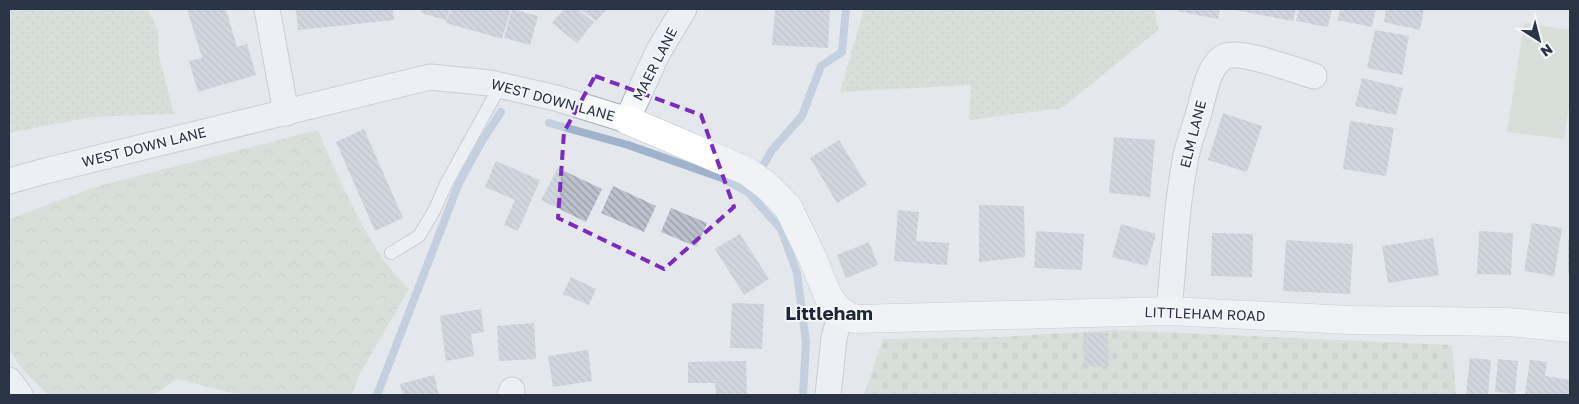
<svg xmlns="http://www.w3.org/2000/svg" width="1579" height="404" viewBox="0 0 1579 404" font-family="'Golos Text',sans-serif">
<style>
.grass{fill:url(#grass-dots)}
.cemetery{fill:url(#cemetery-stones)}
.park{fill:url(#park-crowns)}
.pitch{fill:#c9d6c5}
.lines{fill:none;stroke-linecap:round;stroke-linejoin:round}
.stream{stroke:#9fb4cc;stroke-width:8}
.building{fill:url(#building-back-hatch)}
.lane-casing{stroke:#a9aeb7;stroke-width:14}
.street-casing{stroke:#a9aeb7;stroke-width:27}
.secondary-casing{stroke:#a9aeb7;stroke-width:29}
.lane{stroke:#f7f8fa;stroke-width:12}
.street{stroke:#f7f8fa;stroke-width:25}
.secondary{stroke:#fff;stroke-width:28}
.marked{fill:none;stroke:#7b2cbf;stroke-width:4;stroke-dasharray:10 6;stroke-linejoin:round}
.labels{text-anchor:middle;stroke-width:4;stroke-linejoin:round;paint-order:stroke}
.street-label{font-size:14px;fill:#2b3445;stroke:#f4f6f9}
.district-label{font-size:19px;font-weight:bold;fill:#1d2536;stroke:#f4f6f9}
</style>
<defs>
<pattern id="grass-dots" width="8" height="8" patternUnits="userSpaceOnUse" patternTransform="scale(1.25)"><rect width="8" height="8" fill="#c9d6c5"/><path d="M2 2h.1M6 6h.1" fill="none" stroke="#adb8ab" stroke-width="1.8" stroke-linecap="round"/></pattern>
<pattern id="cemetery-stones" width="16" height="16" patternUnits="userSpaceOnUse" patternTransform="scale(1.25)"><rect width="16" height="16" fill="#c9d6c5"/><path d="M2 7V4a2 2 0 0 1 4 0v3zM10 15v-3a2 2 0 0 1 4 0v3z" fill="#adb8ab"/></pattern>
<pattern id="park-crowns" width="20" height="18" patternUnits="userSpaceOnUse" patternTransform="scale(1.25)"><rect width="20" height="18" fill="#c9d6c5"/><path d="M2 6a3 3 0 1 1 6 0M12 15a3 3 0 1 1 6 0" fill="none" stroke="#adb8ab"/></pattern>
<pattern id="building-back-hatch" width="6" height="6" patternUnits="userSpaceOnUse" patternTransform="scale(1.25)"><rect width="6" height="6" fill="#bbc0ca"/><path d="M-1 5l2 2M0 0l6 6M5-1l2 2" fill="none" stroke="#989da6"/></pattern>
</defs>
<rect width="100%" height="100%" fill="#e4e7ec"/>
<g class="grass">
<polygon points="9,9 148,9 158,31 159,56 174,114 91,117 9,133"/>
<polygon points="864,9 1155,9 1158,30 1062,108 969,120 971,85 840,92"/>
</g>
<polygon class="cemetery" points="1115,330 1452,345 1456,395 864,395 883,339 1001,337"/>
<path class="park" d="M318,130C328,156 340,181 353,207C368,237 384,266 409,289L359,375L352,395H240L177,379L154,395H48L24,371L9,350V219L98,186Z"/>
<polygon class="pitch" points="1524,23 1570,30 1570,100 1564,139 1507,132"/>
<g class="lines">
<g class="stream">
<polyline points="549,123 628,145 722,178 748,192"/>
<polyline points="377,395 459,183 482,141 501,112"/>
<polyline points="803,395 806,342 797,273 781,229 748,192 772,150 802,116 821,66 842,52 846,9"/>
</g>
</g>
<g class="building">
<polygon points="187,9 226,9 237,47 247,44 256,75 198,92 189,61 202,58"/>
<polygon points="296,9 393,9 394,20 298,30"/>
<polygon points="422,9 450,9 446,20 421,13"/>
<polygon points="451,9 511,9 502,39 446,23"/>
<polygon points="512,9 538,16 530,45 504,38"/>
<polygon points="564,9 577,9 594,22 577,43 552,23"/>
<polygon points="580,9 607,9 596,21"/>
<polygon points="775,9 830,9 828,48 772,45"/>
<polygon points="1178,9 1220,9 1218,19 1177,11"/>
<polygon points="1229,9 1296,9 1293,21"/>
<polygon points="1299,9 1332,9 1328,27 1296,21"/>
<polygon points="1340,9 1376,9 1372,27 1338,20"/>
<polygon points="1386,9 1424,9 1420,30 1384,22"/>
<polygon points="1375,30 1409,36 1402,75 1367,68"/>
<polygon points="1362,78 1403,88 1396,115 1355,106"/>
<polygon points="1223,113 1262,126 1247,172 1208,160"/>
<polygon points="1350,121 1394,128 1386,176 1343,169"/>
<polygon points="364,129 403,218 375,231 336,142"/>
<polygon points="1114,137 1155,140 1150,197 1109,193"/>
<polygon points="839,140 867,185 837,203 810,158"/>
<polygon points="496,161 540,180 518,231 504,225 515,200 485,187"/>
<polygon points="558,168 602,189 586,222 541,200"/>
<polygon points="613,186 656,206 644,232 601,213"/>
<polygon points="979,205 1024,206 1025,257 979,262"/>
<polygon points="671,208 707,223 697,247 661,232"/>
<polygon points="898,210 919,212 916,241 949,243 947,265 894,261"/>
<polygon points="1532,223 1562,228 1554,276 1524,271"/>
<polygon points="1121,224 1156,234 1147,266 1112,257"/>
<polygon points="1036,231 1084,234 1082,270 1034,268"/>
<polygon points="1479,231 1513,233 1511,275 1477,274"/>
<polygon points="1212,233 1253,234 1252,277 1211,276"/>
<polygon points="740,234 769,279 744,295 715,249"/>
<polygon points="1433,238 1439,275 1388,283 1382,246"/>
<polygon points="1286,240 1353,244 1350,294 1283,291"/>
<rect x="1568" y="240" width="2" height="33"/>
<polygon points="869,242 878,265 846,278 837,255"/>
<polygon points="571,277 596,289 589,305 563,294"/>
<polygon points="732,303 764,304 762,349 730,348"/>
<polygon points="481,309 484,332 471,334 474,356 446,361 440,316"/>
<polygon points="534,323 536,359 499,361 497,326"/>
<polygon points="1083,333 1108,333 1109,366 1084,367"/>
<polygon points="588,350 592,381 553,387 548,356"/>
<polygon points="1470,358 1491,360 1488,395 1466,394"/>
<polygon points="1498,359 1518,361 1515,394 1495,392"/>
<polygon points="1530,360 1547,362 1545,376 1570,380 1570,395 1525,394"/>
<polygon points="746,361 747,395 716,395 715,383 688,383 688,362"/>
<polygon points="434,375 439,395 403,395 400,384"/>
</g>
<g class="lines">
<g class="lane-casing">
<polyline id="lane" points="391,253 419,236 435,209 446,184 500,86"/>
</g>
<g class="street-casing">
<g id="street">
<polyline points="267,9 286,113"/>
<polyline points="9,181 45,171 430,77 490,83 556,98 627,120 658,52 684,9"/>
<path d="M1169,311C1174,259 1176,207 1186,156C1189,141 1195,127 1199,112C1204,96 1208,63 1226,56C1243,50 1296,71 1314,76"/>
<polyline points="9,380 20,395"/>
<polyline points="510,395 512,390"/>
<polyline points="828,395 834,338 841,312"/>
</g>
</g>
<g class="secondary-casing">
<polyline id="secondary" points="627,120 747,171 767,186 788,207 812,257 829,298 841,312 855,319 1169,311 1349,320 1508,322 1570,328"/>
</g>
<use href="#lane" class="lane"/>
<use href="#street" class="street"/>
<use href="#secondary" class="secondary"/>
</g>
<path d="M0 0H1579V404H0ZM595,76L701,115L734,207L664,269L558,218L564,132Z" fill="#e4e7ec" fill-opacity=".55" fill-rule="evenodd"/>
<path class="marked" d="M595,76L701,115L734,207L664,269L558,218L564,132Z"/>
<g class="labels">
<g class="street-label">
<text transform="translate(655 64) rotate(-63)" y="5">MAER LANE</text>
<text transform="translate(553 100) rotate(15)" y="5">WEST DOWN LANE</text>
<text transform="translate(1193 134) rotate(-76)" y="5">ELM LANE</text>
<text transform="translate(144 147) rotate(-14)" y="5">WEST DOWN LANE</text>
<text transform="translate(1205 314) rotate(2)" y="5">LITTLEHAM ROAD</text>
</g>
<g class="district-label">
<text x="829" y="320">Littleham</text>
</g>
</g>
<rect width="1579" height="404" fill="none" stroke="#2b3445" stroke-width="20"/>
<g transform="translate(1539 40) rotate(144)" stroke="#f4f6f9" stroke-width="4" paint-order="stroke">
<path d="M0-4L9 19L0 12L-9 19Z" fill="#2b3445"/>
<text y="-8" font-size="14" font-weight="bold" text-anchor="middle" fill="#2b3445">N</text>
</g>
</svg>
